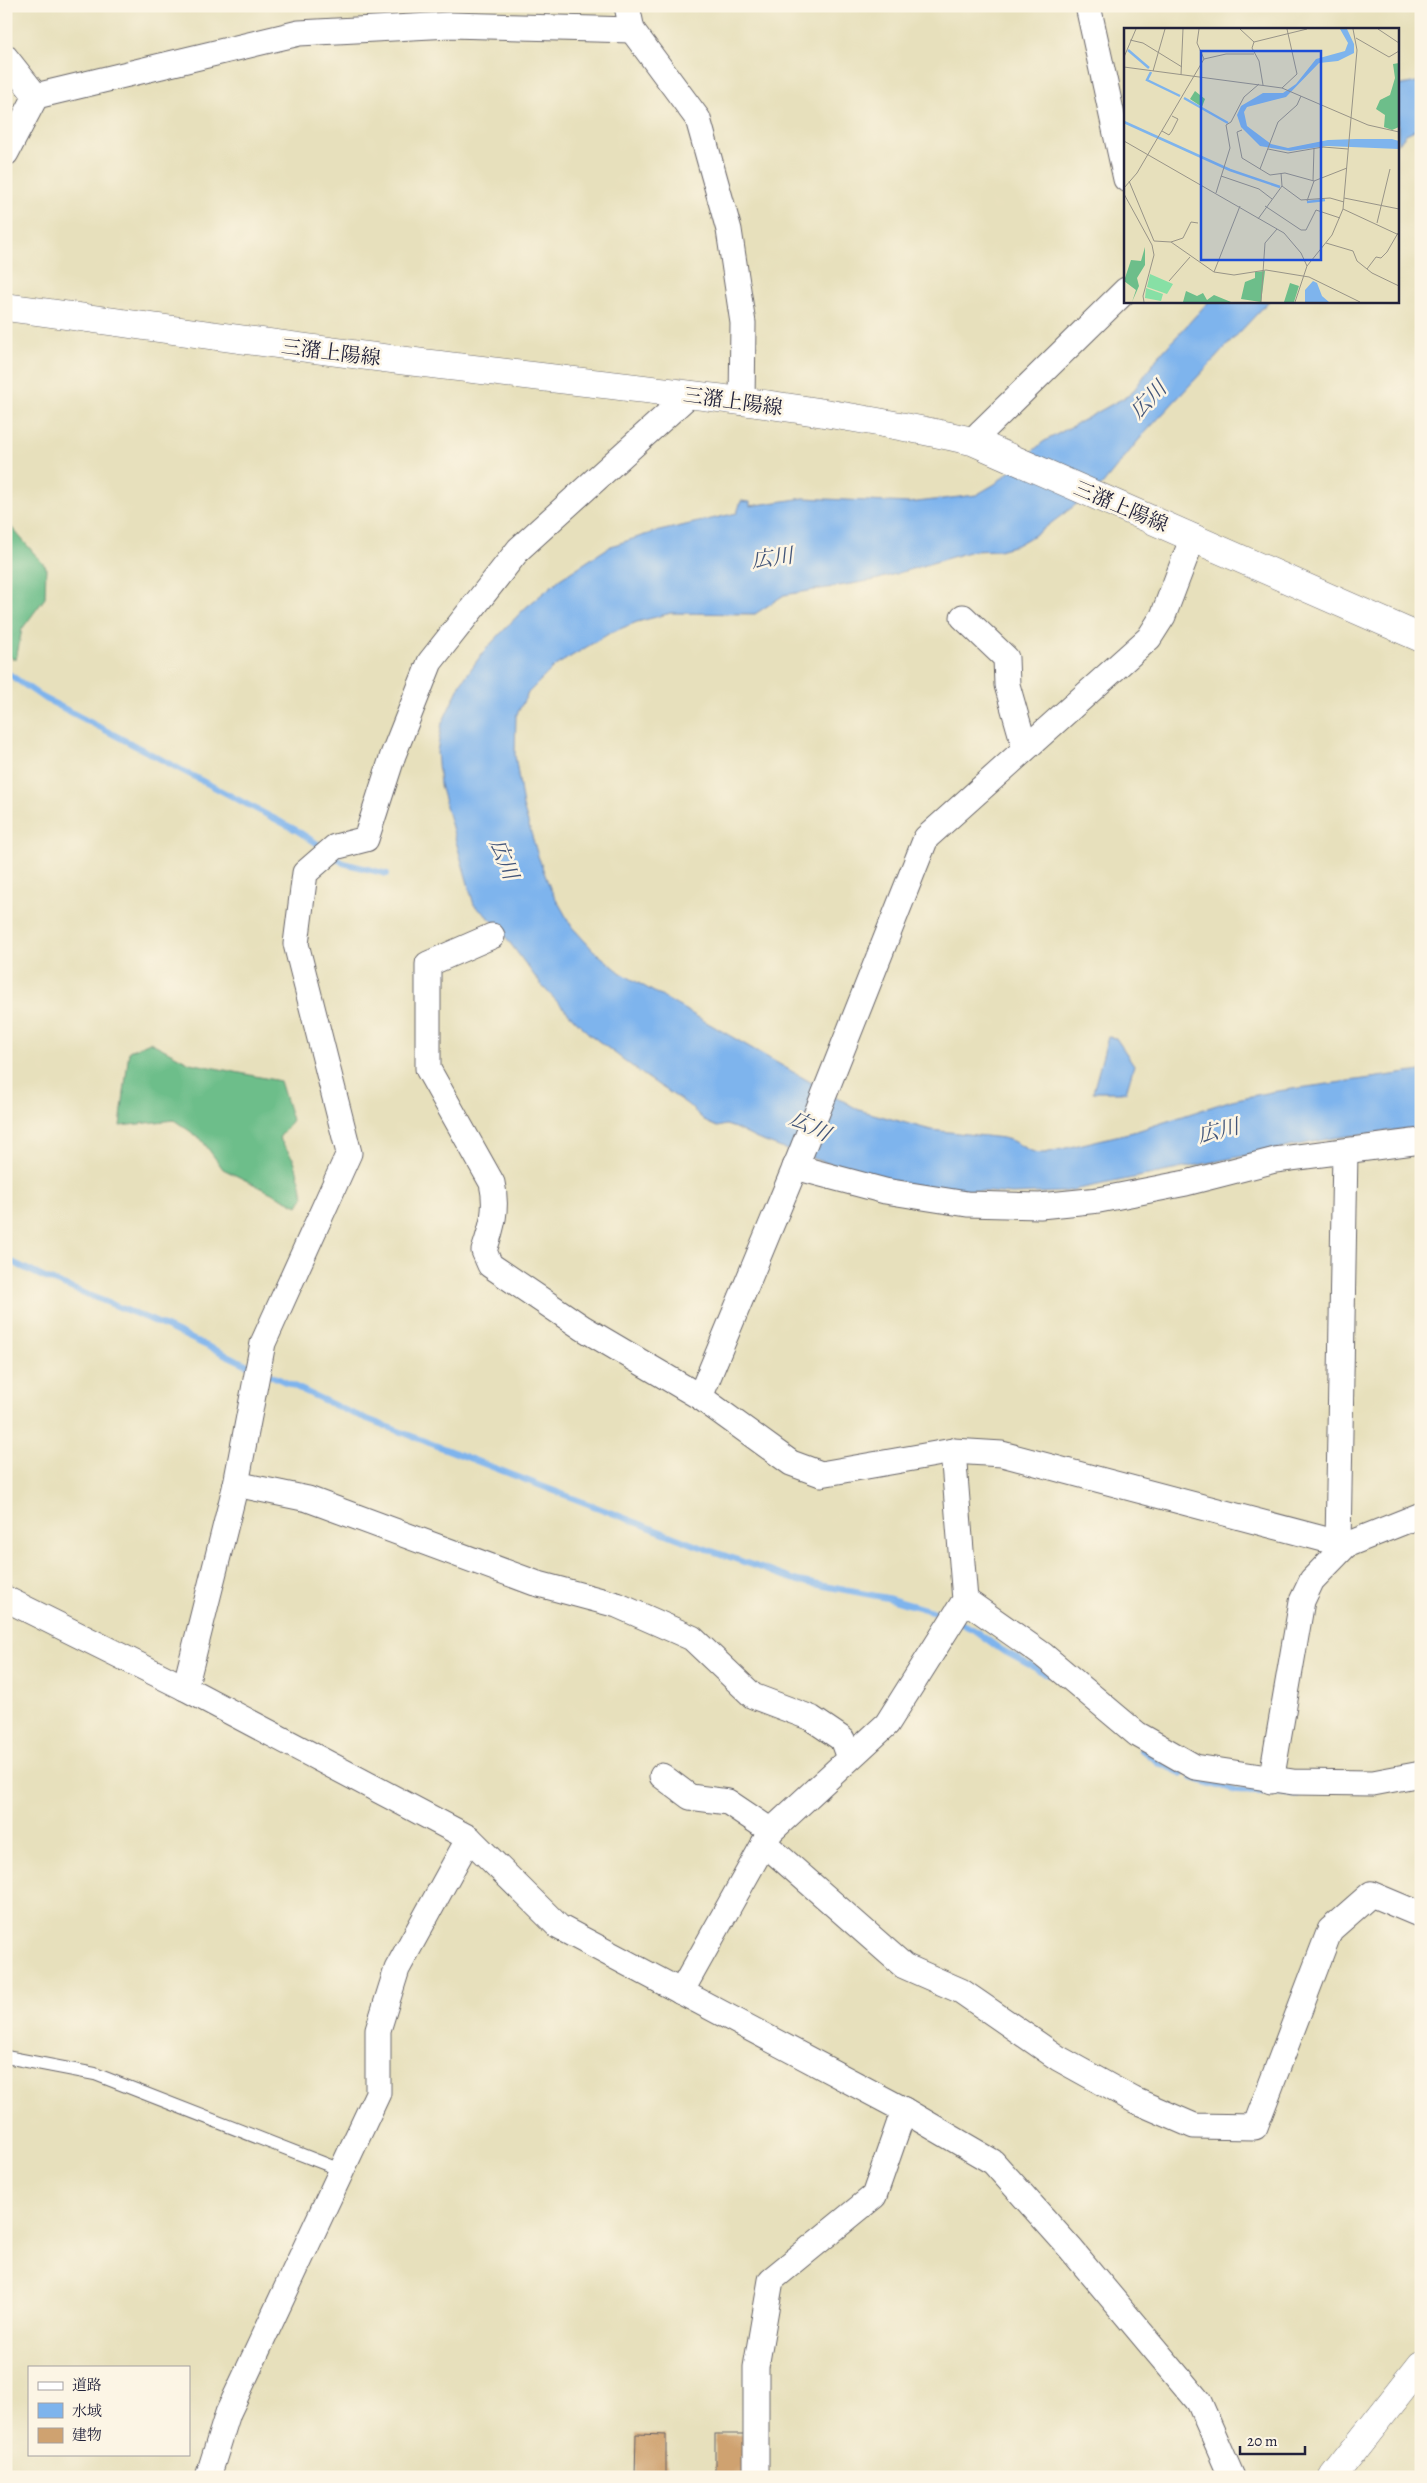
<svg xmlns="http://www.w3.org/2000/svg" width="1427" height="2483" viewBox="0 0 1427 2483" font-family="Alegreya,'Noto Serif JP',serif">
<style>
.forest{fill:#6dbe8a;stroke:#487062}
.water{fill:#7eb4ed;stroke:#506b94}
.lines{fill:none;stroke-linecap:round;stroke-linejoin:round}
.stream{stroke:#7eb4ed;stroke-width:6}
.building{fill:#cfa270}
.lane-casing{stroke:#676468;stroke-width:14}
.street-casing{stroke:#676468;stroke-width:27}
.primary-casing{stroke:#676468;stroke-width:29}
.lane{stroke:#fff;stroke-width:12}
.street{stroke:#fff;stroke-width:25}
.primary{stroke:#fff;stroke-width:28}
.labels{text-anchor:middle;stroke-width:5;stroke-linejoin:round;paint-order:stroke}
.street-label{font-size:20px;fill:#22223b;stroke:#fcf5e5}
.water-label{font-size:21px;font-style:italic;fill:#425579;stroke:#fcf5e5}
.inset-river{fill:none;stroke:#7eb4ed;stroke-width:2.5}
.inset-road{fill:none;stroke:#989488;stroke-width:1}
.view{fill:#1d4ed8;fill-opacity:0.15;stroke:#1d4ed8;stroke-width:2.5}
.inset-edge{fill:none;stroke:#22223b;stroke-width:2.5}
</style>
<rect width="100%" height="100%" fill="#fcf5e5"/>
<filter id="ink" filterUnits="userSpaceOnUse"><feTurbulence type="fractalNoise" baseFrequency=".02" numOctaves="2"/><feDisplacementMap in="SourceGraphic" scale="10" xChannelSelector="R" yChannelSelector="G"/><feConvolveMatrix kernelMatrix="1 2 1 2 8 2 1 2 1" color-interpolation-filters="sRGB"/></filter>
<filter id="wash" filterUnits="userSpaceOnUse"><feTurbulence type="fractalNoise" baseFrequency=".0096" numOctaves="4" result="noise"/><feDisplacementMap in="SourceGraphic" scale="20" xChannelSelector="R" yChannelSelector="G"/><feGaussianBlur stdDeviation="1.12" result="paint"/><feColorMatrix in="noise" values="0 0 0 0 0 0 0 0 0 0 0 0 0 0 0 0 0 1.4 0 .05"/><feComposite in="paint" operator="in"/></filter>
<g filter="url(#wash)">
<rect width="100%" height="100%" fill="#e7e0bc"/>
<g class="forest">
<polygon points="6,521 46,567 45,598 22,629 16,660 6,655"/>
<polygon points="150,1042 190,1063 280,1081 292,1120 279,1138 294,1160 304,1196 298,1206 223,1169 201,1139 174,1120 120,1126 129,1051"/>
</g>
<g class="water">
<polygon points="1421,81 1421,127 1406,134 1398,144 1398,86"/>
<path d="M1209,301H1269L1142,436L1102,485L1038,533L1017,545L999,550L972,551L875,580L784,595L755,614L671,613L637,622L610,633L555,666L528,693L516,716L515,755L523,806L538,856L550,888L572,927L593,950L621,973L859,1110L931,1130L1003,1138C1022,1142 1026,1154 1045,1153L1137,1131L1232,1100L1271,1092L1421,1071V1127L1333,1138L1063,1192L1012,1194L915,1185L862,1174L787,1150L757,1139L735,1128L726,1125L717,1127L706,1122L687,1104L645,1076L588,1033L542,986L496,924L474,905L440,785L437,752L442,723L461,683L484,651L524,609L560,579L611,546L651,533L737,513L741,501L750,502V506L804,498L909,503L976,495L995,484L1043,442L1131,394L1158,357Z"/>
<polygon points="1108,1037 1116,1038 1134,1065 1126,1092 1093,1092"/>
</g>
<g class="lines">
<g class="stream">
<polyline points="6,672 42,697 296,830 324,848"/>
<polyline points="334,856 343,863 387,874"/>
<polyline points="6,1259 43,1277 149,1319 252,1367"/>
<polyline points="264,1372 349,1412 695,1545 798,1581 887,1598 935,1612 949,1618"/>
<polyline points="958,1622 974,1630 1000,1649 1048,1675"/>
<polyline points="1142,1750 1159,1763 1183,1774"/>
<polyline points="1192,1778 1236,1791 1297,1794"/>
</g>
</g>
<g id="blocks">
<g class="building">
<polygon points="636,2434 666,2435 666,2477 635,2477"/>
<rect x="715" y="2434" width="31" height="43"/>
</g>
</g>
</g>
<g filter="url(#ink)">
<use href="#blocks" fill-opacity="0" stroke="#676468" stroke-width="1"/>
<g class="lines">
<g class="lane-casing">
<polyline id="lane" points="6,2057 95,2074 341,2170"/>
</g>
<g class="street-casing">
<g id="street">
<polyline points="627,6 632,30 698,119 729,230 743,323 742,402"/>
<polyline points="1088,6 1126,179"/>
<polyline points="6,58 36,96"/>
<polyline points="6,153 36,96 299,33 450,25 632,30"/>
<polyline points="972,441 1126,290"/>
<polyline points="963,617 1006,658 1007,685 1025,748"/>
<path d="M492,936L428,964V1069L492,1183C498,1208 492,1227 484,1251L490,1265L583,1328L700,1397L791,1463L821,1474L953,1451L1002,1454L1346,1545"/>
<polyline points="795,1167 885,1191 967,1204 1040,1206 1099,1200 1186,1183 1275,1160 1421,1141"/>
<polyline points="700,1397 799,1158 926,838 1149,638 1163,616 1193,537"/>
<polyline points="236,1484 308,1499 535,1583 617,1605 692,1638 753,1696 811,1718 842,1739 849,1758"/>
<polyline points="1338,1544 1345,1152"/>
<polyline points="6,1599 185,1688 469,1838 559,1927 904,2110 993,2162 1070,2248 1199,2402 1232,2477"/>
<polyline points="965,1600 1043,1655 1137,1734 1195,1767 1293,1782 1373,1783 1421,1774"/>
<polyline points="185,1688 236,1484 263,1343 349,1153 296,944 305,873 335,847 366,839 393,755 430,662 519,549 690,394"/>
<polyline points="662,1776 690,1797 728,1802 771,1831"/>
<polyline points="1271,1781 1302,1601 1312,1580 1346,1545 1421,1515"/>
<polyline points="764,1843 904,1966 961,1991 1058,2058 1134,2100 1194,2126 1255,2127 1330,1930 1371,1894 1421,1915"/>
<polyline points="681,1992 771,1831 887,1724 965,1600 953,1451"/>
<polyline points="208,2477 228,2413 378,2093 378,2030 397,1969 469,1838"/>
<polyline points="756,2477 756,2367 771,2280 874,2196 904,2110"/>
</g>
</g>
<g class="primary-casing">
<g id="primary">
<path d="M6,307C162,328 317,351 473,369C640,389 808,404 972,441L1421,638"/>
<polyline points="1333,2477 1421,2365"/>
</g>
</g>
<use href="#lane" class="lane"/>
<use href="#street" class="street"/>
<use href="#primary" class="primary"/>
</g>
</g>
<g class="labels">
<g class="street-label">
<text transform="translate(331 352) rotate(7)" y="7">三潴上陽線</text>
<text transform="translate(733 401) rotate(8)" y="7">三潴上陽線</text>
<text transform="translate(1121 506) rotate(23)" y="7">三潴上陽線</text>
</g>
<g class="water-label">
<text transform="translate(1148 400) rotate(-46)" y="7">広川</text>
<text transform="translate(772 558) rotate(-8)" y="7">広川</text>
<text transform="translate(504 859) rotate(68)" y="7">広川</text>
<text transform="translate(810 1126) rotate(26)" y="7">広川</text>
<text transform="translate(1218 1131) rotate(-14)" y="7">広川</text>
</g>
</g>
<g transform="translate(1124 28)">
<rect width="275" height="275" fill="#e7e0bc"/>
<path d="M26,246L49,256L43,266L23,259ZM22,260L39,266L37,273L21,270Z" fill="#87e0a5"/>
<path d="M275,35V99L268,102L260,99L261,87L252,81L256,72L266,67L271,50L269,36ZM71,63L81,71L78,79L66,71ZM21,219V237L13,250L15,258L8,274L12,262L0,253L7,232L17,233ZM141,243L137,274L117,271L121,254L131,250V244ZM166,255L175,258L170,274H160ZM62,263L73,268L79,265L83,272L90,267L107,274H59Z" fill="#6dbe8a"/>
<path d="M216,1H223L230,16V25L214,33L195,35L162,69L123,79L120,84L123,98L147,116L164,120L204,112L232,111H268L275,113V121L203,118L166,123L136,118L117,99L113,87L117,78L139,65H159L172,56L192,31L221,23L224,15ZM189,253L193,255L198,268L205,274H181V262Z" fill="#7eb4ed"/>
<path class="inset-river" d="M4,22L25,40M27,44L23,52L56,68M60,70L104,95M0,94L106,142L156,159M183,174L201,172"/>
<path class="inset-road" d="M75,1L73,15L80,31M116,1L130,14L128,20L135,33L139,57M254,1L275,15M232,10L265,29L275,23M6,12L19,15L58,39M130,14L183,1M0,29L12,1M0,39L158,60L244,97L275,104M29,43L41,1M57,47L59,1M158,60L173,46L163,1M118,102L113,104L118,130L146,147L161,145L190,153M38,103L45,107L48,103L54,91L48,88M0,113L160,205L177,225L183,238M144,121L164,125L199,119L224,121M136,141L154,94L173,77L177,68M97,148L135,161L148,171M5,153L30,213M189,153L190,120M158,158L177,172L206,170L220,174M0,160L13,145L80,31L102,26H130M92,165L106,120L102,97L107,94L120,69L135,56M0,166L28,217L30,227L19,268L20,274M220,170L275,181M183,173L190,153L223,140M141,178L177,202H182L192,182L216,190M219,181L275,207M134,191L158,158L157,145M253,195L266,141M30,213L47,214L59,210L67,194L74,195M47,214L90,244L110,247L142,242L185,249L236,274M202,215L229,223L233,233L248,245L275,258M243,241L252,229L257,230L263,224L274,205M90,244L116,178M45,253L66,229M137,274L141,215L153,201M171,274L183,238L208,207L219,181L233,22L229,1"/>
<path class="view" d="M77,23H197V232H77Z"/>
<rect width="275" height="275" class="inset-edge"/>
</g>
<rect width="1427" height="2483" fill="none" stroke="#fcf5e5" stroke-width="25"/>
<rect x="28" y="2366" width="162" height="90" fill="#fcf5e5" stroke="#a5a1a1"/>
<rect x="38" y="2382" width="25" height="8" fill="#ffffff" stroke="#a5a1a1"/>
<text x="72" y="2390" font-size="15" fill="#22223b">道路</text>
<rect x="38" y="2403" width="25" height="15" fill="#7eb4ed" stroke="#a5a1a1"/>
<text x="72" y="2416" font-size="15" fill="#22223b">水域</text>
<rect x="38" y="2428" width="25" height="15" fill="#cfa270" stroke="#a5a1a1"/>
<text x="72" y="2440" font-size="15" fill="#22223b">建物</text>
<path d="M1240 2446v8h65v-8" fill="none" stroke="#22223b" stroke-width="2.5"/>
<text x="1247" y="2446" font-size="15" fill="#22223b" stroke="#fcf5e5" stroke-width="4" paint-order="stroke">20 m</text>
</svg>
